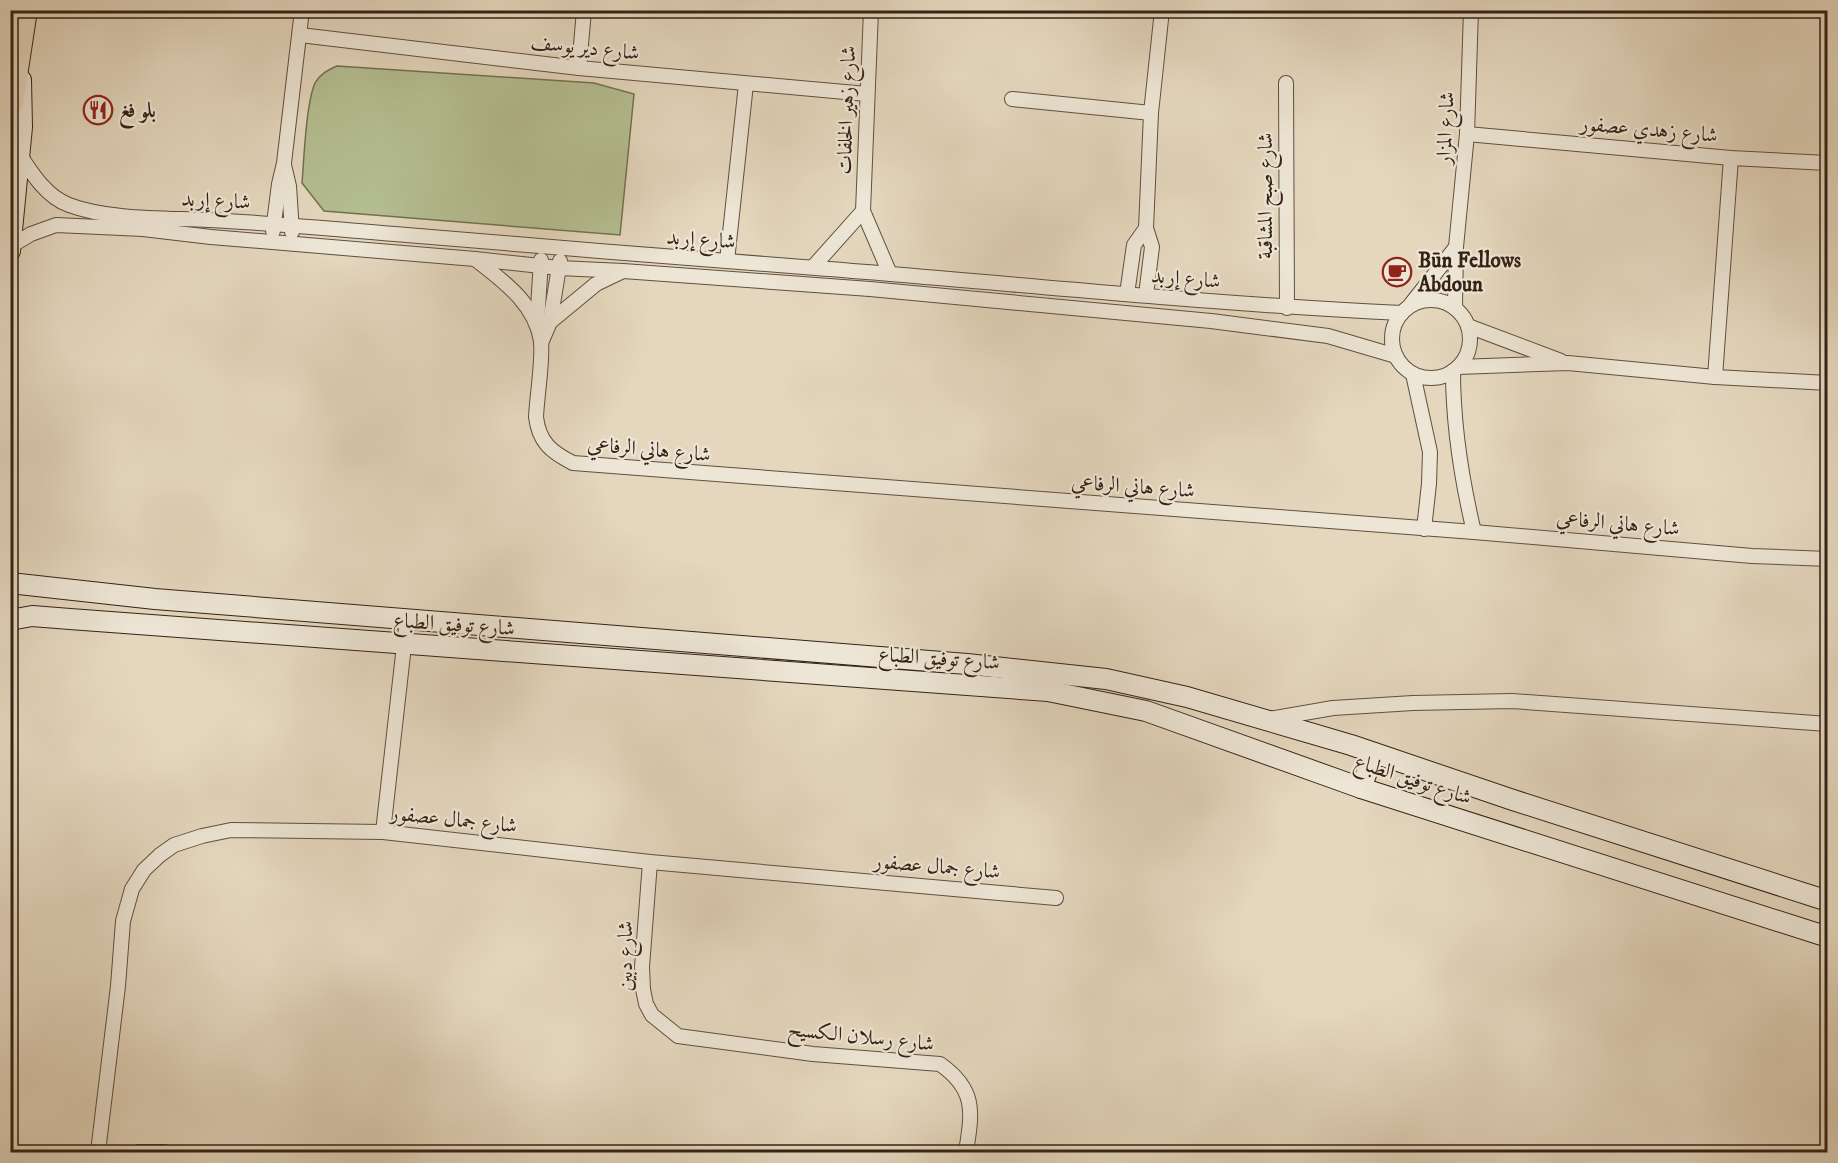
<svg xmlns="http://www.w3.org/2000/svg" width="1838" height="1163" viewBox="0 0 1838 1163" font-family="'IM FELL DW Pica',Amiri,serif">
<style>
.green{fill:#b4be91;stroke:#747053;stroke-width:1.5}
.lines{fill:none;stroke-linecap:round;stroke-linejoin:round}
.street-casing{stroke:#614f3f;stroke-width:16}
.secondary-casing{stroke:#352215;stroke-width:22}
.highway-casing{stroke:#352215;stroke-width:28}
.street{stroke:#ede5d5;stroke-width:14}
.secondary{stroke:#ede5d5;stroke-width:20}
.highway{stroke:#e4d7be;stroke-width:26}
.labels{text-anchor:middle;stroke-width:4.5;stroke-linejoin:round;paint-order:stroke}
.street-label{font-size:21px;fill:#352215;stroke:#ede5d5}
.poi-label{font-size:21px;font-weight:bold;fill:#352215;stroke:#ede5d5;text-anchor:start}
</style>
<rect width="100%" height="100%" fill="#e4d7be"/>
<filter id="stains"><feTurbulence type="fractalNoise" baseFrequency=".00333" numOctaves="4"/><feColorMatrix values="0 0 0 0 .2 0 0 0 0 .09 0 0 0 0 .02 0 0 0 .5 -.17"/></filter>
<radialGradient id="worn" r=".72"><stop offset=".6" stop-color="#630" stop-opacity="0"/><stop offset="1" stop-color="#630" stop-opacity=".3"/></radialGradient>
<path class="green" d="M337,66L594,83L634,94L620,235L324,211L302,183C304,158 306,104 315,83C320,74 328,70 337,66Z"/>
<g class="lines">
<g class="street-casing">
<g id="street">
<polyline points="871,10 863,211 890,274"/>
<polyline points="300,35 579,68 867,94"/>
<polyline points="579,68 584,10"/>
<polyline points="1286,83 1287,308"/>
<polyline points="1012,99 1151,113"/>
<polyline points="1467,134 1731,158 1828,163"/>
<path d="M20,155C32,174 47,197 69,205C109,220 166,218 209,220C275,223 341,230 407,235C543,247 680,257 816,268C1011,283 1206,304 1402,313"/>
<polyline points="284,165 289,186 292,232"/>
<polyline points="273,231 279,184 284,163 302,10"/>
<polyline points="11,246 31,234 56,225 143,229 211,237 475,259 559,268 623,271 870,289 1211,321 1328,336 1396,356"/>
<path d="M475,259C503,281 535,303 541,341C543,360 537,396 536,417C539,442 551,452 573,463L1474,532L1752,556L1828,559"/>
<polyline points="727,261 746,84"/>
<polyline points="813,267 863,211"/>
<polyline points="1127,294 1134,245 1146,228"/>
<polyline points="1146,295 1152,247 1146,228 1151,113 1162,10"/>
<circle cx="1431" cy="339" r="39"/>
<polyline points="1411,304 1456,247"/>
<polyline points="1455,308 1456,247 1467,134 1471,10"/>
<polyline points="550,322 596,284 621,272"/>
<polyline points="537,324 541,260"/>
<polyline points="1468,326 1561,361"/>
<polyline points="541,343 550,322 560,261"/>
<polyline points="1458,367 1568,363 1715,377 1828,383"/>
<path d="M1453,371C1453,427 1461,477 1474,532"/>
<polyline points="1413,374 1430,452 1429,484 1424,529"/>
<polyline points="1715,377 1731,158"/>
<polyline points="1269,719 1333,708 1413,703 1512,701 1828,724"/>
<polyline points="383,832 407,619"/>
<path d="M650,862L642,967L643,989L646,1004L652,1015L678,1036L813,1054L940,1064C977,1090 972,1113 966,1152"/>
<polyline points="98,1152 118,986 123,921 132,889 144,870 160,855 174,845 202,836 231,830 383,832 650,862 1056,898"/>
<polyline points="139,1152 164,1152"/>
</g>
</g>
<g class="secondary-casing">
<g id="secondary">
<polyline points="10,251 22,127 21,80"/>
<polyline points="10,583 155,599 967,664 1106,679 1187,697 1351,745 1513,800 1828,901"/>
<polyline points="10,620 32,616 70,619 1048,691 1146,711 1361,788 1828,937"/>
<polyline points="1361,788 1374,753"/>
</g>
</g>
<g class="highway-casing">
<polyline id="highway" points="10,102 24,10"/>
</g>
<use href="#street" class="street"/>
<use href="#secondary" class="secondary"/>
<use href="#highway" class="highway"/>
</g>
<defs>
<g id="restaurant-ring" transform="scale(1.5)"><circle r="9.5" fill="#ede5d5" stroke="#8f2418" stroke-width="1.5"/><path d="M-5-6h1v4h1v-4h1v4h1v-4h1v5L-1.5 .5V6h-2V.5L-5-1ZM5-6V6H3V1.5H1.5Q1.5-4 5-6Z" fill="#8f2418"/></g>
<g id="cafe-ring" transform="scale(1.5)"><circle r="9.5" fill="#ede5d5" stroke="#8f2418" stroke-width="1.5"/><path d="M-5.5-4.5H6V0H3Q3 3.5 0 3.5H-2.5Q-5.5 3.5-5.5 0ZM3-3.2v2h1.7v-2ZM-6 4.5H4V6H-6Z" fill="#8f2418"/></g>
</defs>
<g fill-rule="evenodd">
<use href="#restaurant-ring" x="98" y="110"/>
<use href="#cafe-ring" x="1397" y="272"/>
</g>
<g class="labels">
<g class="street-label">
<text transform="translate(585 47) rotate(6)" y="7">شارع دير يوسف</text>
<text transform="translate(846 110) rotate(-88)" y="7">شارع زهير الخلفات</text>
<text transform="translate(1445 128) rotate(-87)" y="7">شارع المزار</text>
<text transform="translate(1649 129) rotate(5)" y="7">شارع زهدي عصفور</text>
<text transform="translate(1265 196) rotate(-90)" y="7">شارع صبح المشاقبة</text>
<text transform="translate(216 200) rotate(3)" y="7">شارع إربد</text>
<text transform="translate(701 239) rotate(4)" y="7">شارع إربد</text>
<text transform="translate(1186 278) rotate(5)" y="7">شارع إربد</text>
<text transform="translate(649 449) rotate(5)" y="7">شارع هاني الرفاعي</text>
<text transform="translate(1133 486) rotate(4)" y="7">شارع هاني الرفاعي</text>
<text transform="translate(1618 523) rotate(5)" y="7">شارع هاني الرفاعي</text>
<text transform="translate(454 624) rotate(4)" y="7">شارع توفيق الطباع</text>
<text transform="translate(939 658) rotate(4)" y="7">شارع توفيق الطباع</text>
<text transform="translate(1413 779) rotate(18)" y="7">شارع توفيق الطباع</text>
<text transform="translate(454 819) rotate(6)" y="7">شارع جمال عصفور</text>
<text transform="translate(937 866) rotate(5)" y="7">شارع جمال عصفور</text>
<text transform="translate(625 956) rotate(-90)" y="7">شارع دبين</text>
<text transform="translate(861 1036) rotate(6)" y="7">شارع رسلان الكسيح</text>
</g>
<g class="poi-label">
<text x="119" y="117">بلو فغ</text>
<text x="1418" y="267">Būn Fellows<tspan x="1418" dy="24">Abdoun</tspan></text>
</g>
</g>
<rect width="1838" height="1163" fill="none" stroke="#e4d7be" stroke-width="36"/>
<rect x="12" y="12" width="1814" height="1139" fill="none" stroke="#352215" stroke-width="3"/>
<rect x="18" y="18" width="1802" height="1127" fill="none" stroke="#352215" stroke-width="1.5"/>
<rect width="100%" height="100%" filter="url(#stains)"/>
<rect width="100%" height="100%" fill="url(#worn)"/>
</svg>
